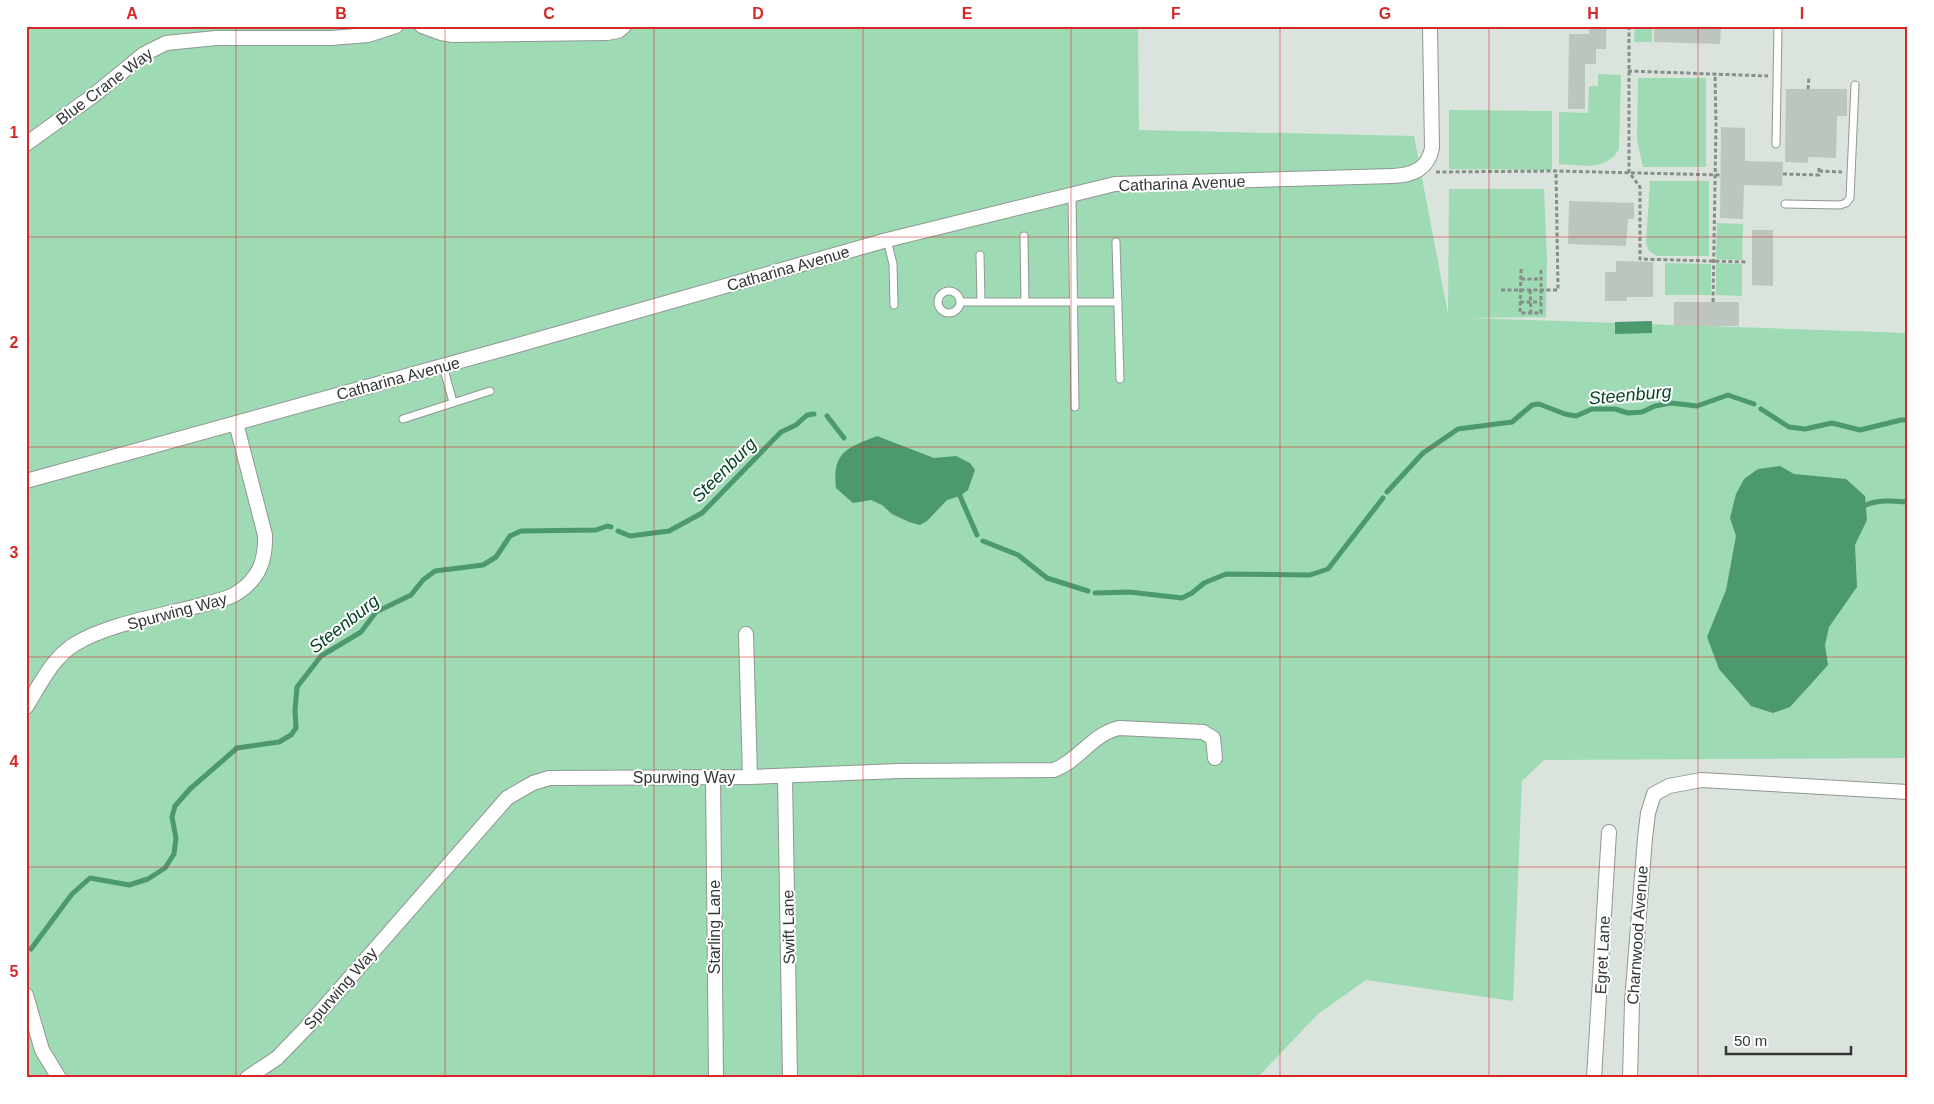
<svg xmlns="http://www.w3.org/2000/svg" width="1934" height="1104" viewBox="0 0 1934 1104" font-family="Arial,sans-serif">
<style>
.green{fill:#9edab4}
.water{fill:#4c996d}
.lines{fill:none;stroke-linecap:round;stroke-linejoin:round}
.stream{stroke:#4c996d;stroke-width:5}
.building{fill:#bcc6bf}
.service-casing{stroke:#8f9892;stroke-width:9}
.minor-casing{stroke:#8f9892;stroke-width:16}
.path{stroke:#878e89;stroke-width:3;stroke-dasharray:4 2.5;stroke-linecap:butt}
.service{stroke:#fff;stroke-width:7}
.minor{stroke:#fff;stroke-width:14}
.grid{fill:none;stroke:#d62828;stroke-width:1;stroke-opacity:0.55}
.labels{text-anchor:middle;stroke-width:4;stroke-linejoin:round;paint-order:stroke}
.street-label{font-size:16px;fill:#333735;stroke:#fff}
.water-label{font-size:18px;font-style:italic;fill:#064527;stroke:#fff}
.neatline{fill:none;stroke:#d62828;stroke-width:2}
.grid-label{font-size:16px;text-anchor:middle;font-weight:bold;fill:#d62828}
</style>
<rect width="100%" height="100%" fill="#dae4dd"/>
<g class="green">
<polygon points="26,26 1138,26 1139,130 1414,136 1448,314 1449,189 1544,189 1547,258 1546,317 1470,318 1908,333 1908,758 1544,760 1522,781 1513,1001 1366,980 1318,1014 1257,1078 26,1078"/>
<polygon points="1635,26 1652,26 1652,42 1634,42"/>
<path d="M1598,74L1621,75L1619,149C1606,172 1581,165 1559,164V112L1588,113L1589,86H1598Z"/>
<polygon points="1638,78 1706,78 1706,167 1643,167 1637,140"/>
<polygon points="1449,110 1552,111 1552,170 1449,169"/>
<polygon points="1650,181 1709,181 1709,256 1657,256 1649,251 1646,243"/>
<polygon points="1717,223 1743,224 1742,260 1716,259"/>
<polygon points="1665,263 1711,264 1711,295 1665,295"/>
<polygon points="1716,263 1742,264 1742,296 1716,295"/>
</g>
<g class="water">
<polygon points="1652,321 1652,333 1615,334 1615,322"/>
<path d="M877,436L934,458L956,456L970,463L975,470L968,490L960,496L947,500L927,521L920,525L909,522L892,514L882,505L871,500L853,503L836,488C832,452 847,448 877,436Z"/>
<polygon points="1780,466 1794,474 1846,479 1865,496 1867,520 1855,545 1857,587 1829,627 1825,645 1828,665 1790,707 1773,713 1751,706 1719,669 1707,637 1726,590 1736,536 1730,518 1736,494 1744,479 1758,469"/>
</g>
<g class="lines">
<g class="stream">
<polyline points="1761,409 1789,427 1805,429 1832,423 1860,430 1901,420 1908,420"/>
<polyline points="827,416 844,438"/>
<polyline points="1387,492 1423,453 1458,429 1512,422 1532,405 1539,404 1565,414 1576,416 1592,409 1615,409 1628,413 1642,412 1655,406 1671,403 1697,406 1728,395 1754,404"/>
<polyline points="960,496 977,535"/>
<path d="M1866,505C1879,499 1894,501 1908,502"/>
<polyline points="618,531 630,536 669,531 702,513 781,432 796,425 807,415 814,414"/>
<polyline points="983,541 1018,555 1047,578 1088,591"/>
<polyline points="1095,593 1129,592 1182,598 1192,593 1204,583 1226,574 1310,575 1328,569 1383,498"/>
<polyline points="31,949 72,894 90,878 129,885 148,879 165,868 174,854 176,838 172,817 175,806 190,789 237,748 279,742 291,735 296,728 295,710 297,687 321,656 361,632 376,612 411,595 423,580 435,571 483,565 496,557 510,536 521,531 596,530 607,526 611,527"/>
</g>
</g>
<g class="building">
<polygon points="1589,26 1606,26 1606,49 1596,49 1596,64 1585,64 1585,109 1568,109 1569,34 1589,34"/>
<polygon points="1654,26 1721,26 1720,44 1654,42"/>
<polygon points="1786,89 1847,89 1847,116 1837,116 1836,158 1808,157 1808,163 1785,162"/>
<polygon points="1721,127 1745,128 1745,161 1783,162 1782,186 1744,185 1743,219 1720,218"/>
<polygon points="1569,201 1634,203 1634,219 1628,219 1626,246 1568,244"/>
<polygon points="1752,230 1773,230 1773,286 1752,285"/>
<polygon points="1616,261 1653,262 1653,297 1627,297 1627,301 1605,301 1605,272 1616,272"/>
<rect x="1674" y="302" width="65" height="24"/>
</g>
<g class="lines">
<g class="service-casing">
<g id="service">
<polyline points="1776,144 1778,26"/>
<polyline points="1072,194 1075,407"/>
<polyline points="1785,204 1840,205 1846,203 1850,198 1855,85"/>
<polyline points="1024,236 1025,301"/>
<polyline points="887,240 893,264 894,305"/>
<polyline points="1116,242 1120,379"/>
<polyline points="980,255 981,301"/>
<circle cx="949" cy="302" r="11"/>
<polyline points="961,302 1118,302"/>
<polyline points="443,366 453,402"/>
<polyline points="403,419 490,391"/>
</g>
</g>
<g class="minor-casing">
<g id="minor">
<polyline points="422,26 441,33 453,35 607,33 618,31 624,26"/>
<polyline points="26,144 94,95 144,54 166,43 216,38 331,38 368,35 396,26"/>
<path d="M26,481L511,347L887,240L1115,184L1393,176C1413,175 1428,169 1432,148L1430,26"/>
<polyline points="746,634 750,777"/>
<path d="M26,707C40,685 52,658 75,644C108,624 159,616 198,606C210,602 227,600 237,593C259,579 266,560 265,535L236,423"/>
<polyline points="785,776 790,1078"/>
<polyline points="713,777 716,1078"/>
<polyline points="26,995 42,1050 59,1078"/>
<path d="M247,1078L277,1058L306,1028L507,798L533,783L549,778L750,777L898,771L1054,770C1080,760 1092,734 1119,728L1203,732L1213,738L1215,758"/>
<polyline points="1594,1078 1609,832"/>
<polyline points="1630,1078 1632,1002 1645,838 1648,813 1654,794 1669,786 1701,780 1908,792"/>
</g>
</g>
<g class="path">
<polyline points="1629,26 1629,172 1640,187 1640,259 1746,262"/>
<polyline points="1628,71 1768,76"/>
<polyline points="1808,89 1809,76"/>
<polyline points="1819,171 1842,172"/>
<polyline points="1436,172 1556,171 1721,175"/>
<polyline points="1783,174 1819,175 1819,168"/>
<polyline points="1521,269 1520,313 1541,313 1541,269"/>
<polyline points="1521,279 1541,279"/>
<polyline points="1501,290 1558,290 1556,171"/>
<polyline points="1530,290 1531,313"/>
<polyline points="1520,302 1541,302"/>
<polyline points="1713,302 1716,125 1715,74"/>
</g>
<use href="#service" class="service"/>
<use href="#minor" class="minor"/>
</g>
<path class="grid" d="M236,26V1078M445,26V1078M654,26V1078M863,26V1078M1071,26V1078M1280,26V1078M1489,26V1078M1698,26V1078M26,237H1908M26,447H1908M26,657H1908M26,867H1908"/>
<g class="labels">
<g class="street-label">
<text transform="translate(104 86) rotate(-37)" y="6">Blue Crane Way</text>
<text transform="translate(1182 183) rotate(-2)" y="6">Catharina Avenue</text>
<text transform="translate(788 268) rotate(-16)" y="6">Catharina Avenue</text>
<text transform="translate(398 378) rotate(-15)" y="6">Catharina Avenue</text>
<text transform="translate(177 611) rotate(-15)" y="6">Spurwing Way</text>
<text x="684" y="783">Spurwing Way</text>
<text transform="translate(714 927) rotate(-90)" y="6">Starling Lane</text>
<text transform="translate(788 927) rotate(-91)" y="6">Swift Lane</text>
<text transform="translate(1637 935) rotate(-86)" y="6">Charnwood Avenue</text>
<text transform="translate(1602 955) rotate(-87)" y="6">Egret Lane</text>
<text transform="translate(340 988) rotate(-49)" y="6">Spurwing Way</text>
</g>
<g class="water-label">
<text transform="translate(1630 395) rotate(-5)" y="6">Steenburg</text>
<text transform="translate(724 470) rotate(-45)" y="6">Steenburg</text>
<text transform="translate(344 624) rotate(-38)" y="6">Steenburg</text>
</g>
</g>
<rect width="1934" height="1104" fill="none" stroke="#ffffff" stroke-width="55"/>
<path d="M1726 1046v8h125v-8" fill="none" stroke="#333735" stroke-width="2.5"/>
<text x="1734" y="1046" font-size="15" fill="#333735" stroke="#ffffff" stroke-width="4" paint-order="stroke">50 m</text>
<rect x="28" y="28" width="1878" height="1048" class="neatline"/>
<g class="grid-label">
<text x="132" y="19">A</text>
<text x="341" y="19">B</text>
<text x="549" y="19">C</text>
<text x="758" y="19">D</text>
<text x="967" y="19">E</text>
<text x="1176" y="19">F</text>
<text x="1385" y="19">G</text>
<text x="1593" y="19">H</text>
<text x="1802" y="19">I</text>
<text x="14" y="138">1</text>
<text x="14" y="348">2</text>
<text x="14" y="558">3</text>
<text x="14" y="767">4</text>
<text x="14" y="977">5</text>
</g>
</svg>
